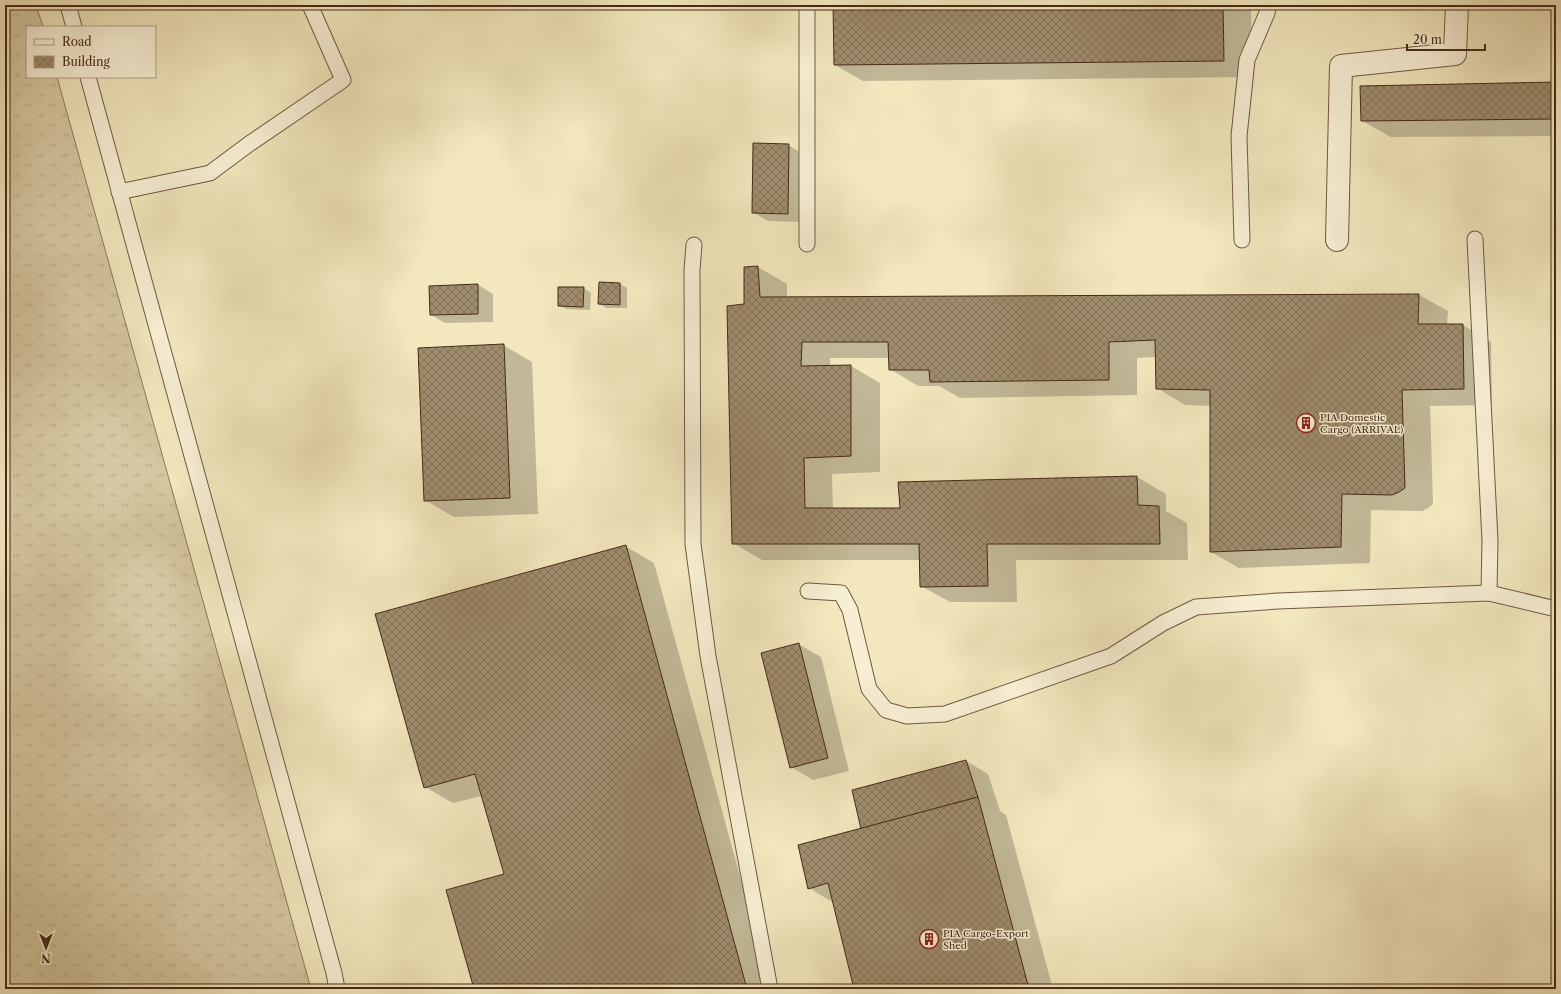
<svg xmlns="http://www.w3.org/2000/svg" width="1561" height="994" viewBox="0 0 1561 994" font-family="'Libre Caslon Text',serif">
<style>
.grass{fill:url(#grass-tufts);stroke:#8e785c}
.shadow{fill:#0003}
.building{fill:url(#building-cross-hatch);stroke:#462a17}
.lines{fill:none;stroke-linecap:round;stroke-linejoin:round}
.service-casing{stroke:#715940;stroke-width:17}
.minor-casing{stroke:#715940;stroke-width:24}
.service{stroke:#f7efd4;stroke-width:15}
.minor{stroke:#f7efd4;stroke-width:22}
.labels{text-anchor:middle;stroke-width:3;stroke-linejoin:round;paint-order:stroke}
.poi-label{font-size:10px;fill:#462a17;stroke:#f7efd4;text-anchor:start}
</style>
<defs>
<pattern id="grass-tufts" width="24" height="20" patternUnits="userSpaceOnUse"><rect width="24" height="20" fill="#d5c7a1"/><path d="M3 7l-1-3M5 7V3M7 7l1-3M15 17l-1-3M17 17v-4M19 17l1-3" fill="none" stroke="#b8ab8a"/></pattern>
<pattern id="building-cross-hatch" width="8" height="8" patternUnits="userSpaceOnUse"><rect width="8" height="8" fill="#9f8c6d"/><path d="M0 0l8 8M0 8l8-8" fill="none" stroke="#837359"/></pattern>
</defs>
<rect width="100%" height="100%" fill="#f2e7bd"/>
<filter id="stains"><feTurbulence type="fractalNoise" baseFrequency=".005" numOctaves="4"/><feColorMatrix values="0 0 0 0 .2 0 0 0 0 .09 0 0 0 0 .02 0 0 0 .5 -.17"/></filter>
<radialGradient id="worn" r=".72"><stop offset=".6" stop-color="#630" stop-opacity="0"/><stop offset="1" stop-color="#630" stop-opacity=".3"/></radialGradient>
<polygon class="grass" points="5,5 36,5 43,27 27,27 27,77 57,77 311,989 5,989"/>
<g class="shadow">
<polygon points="834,5 1251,5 1252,77 863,81 835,65"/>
<polygon points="1556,83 1556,136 1391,137 1362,121"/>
<polygon points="788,145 803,154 802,222 768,221 753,212"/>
<polygon points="758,267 787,284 787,298 1419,295 1448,311 1447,325 1463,325 1491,342 1492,405 1430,406 1433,504 1428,508 1422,511 1371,510 1370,563 1239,568 1211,552 1211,406 1185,405 1157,388 1156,357 1137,358 1137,395 960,398 939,386 918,386 890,369 890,358 830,358 830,366 851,366 880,383 880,472 832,474 833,509 901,509 899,482 1137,477 1166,494 1166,511 1187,523 1188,560 1016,560 1017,602 950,602 921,586 921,560 762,560 733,543 745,305"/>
<polygon points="600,283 620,284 627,288 627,308 606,308 599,304"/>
<polygon points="478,285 493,294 493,322 445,323 431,315"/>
<polygon points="583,288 591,293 590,310 566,309 559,305"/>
<polygon points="503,345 532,362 538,514 454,517 425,500"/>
<polygon points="625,546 654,563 771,989 475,989 505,875 482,796 453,803 425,787"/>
<polygon points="798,644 821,657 849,771 813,780 791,767"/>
<polygon points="966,761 988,774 1000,811 1006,815 1053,989 855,989 834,903 809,888 862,829"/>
</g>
<g class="building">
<polygon points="833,5 1223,5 1224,61 834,65"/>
<polygon points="1556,82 1556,119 1361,121 1360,86"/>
<polygon points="753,143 789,144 788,214 752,213"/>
<polygon points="758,266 760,297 1419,294 1418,324 1463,324 1464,389 1402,390 1405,488 1399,492 1392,495 1342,494 1341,547 1210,552 1210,390 1156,389 1155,340 1109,342 1109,380 930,382 929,370 889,370 888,342 802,342 801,366 851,365 851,456 804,458 805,508 900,508 898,482 1137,476 1138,505 1159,506 1160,544 987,544 988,586 920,587 919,544 732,544 727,306 744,304 744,267"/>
<polygon points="599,282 620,283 620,305 598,304"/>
<polygon points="478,284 478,314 430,315 429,286"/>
<polygon points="558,287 584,287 583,307 558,306"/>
<polygon points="504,344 510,498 424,501 418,348"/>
<polygon points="626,545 747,989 474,989 446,890 504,874 475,774 424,788 375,614"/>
<polygon points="799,643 828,758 790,768 761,653"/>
<polygon points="966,760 978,797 861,829 852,790"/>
<polygon points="978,797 1029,989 854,989 828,883 808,889 798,845"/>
</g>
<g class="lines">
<g class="service-casing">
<g id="service">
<polyline points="68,5 74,27"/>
<polyline points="88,77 334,973 337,989"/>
<polyline points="119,192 210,173 249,144 343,80 310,5"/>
<polyline points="1475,239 1490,541 1489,593"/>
<polyline points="1242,240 1239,136 1247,60 1267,13 1268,5"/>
<polyline points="807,244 807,5"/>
<polyline points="694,245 692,270 693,544 708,656 770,989"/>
<polyline points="808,591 841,593 850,610 869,689 886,710 907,716 945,714 1111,656 1163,623 1196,607 1278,601 1489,593 1556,609"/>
</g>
</g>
<g class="minor-casing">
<polyline id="minor" points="1337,240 1341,66 1455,54 1457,5"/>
</g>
<use href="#service" class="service"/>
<use href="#minor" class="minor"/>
</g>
<defs>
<g id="building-ring" transform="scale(1)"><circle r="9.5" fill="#f7efd4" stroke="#8f2418" stroke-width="1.5"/><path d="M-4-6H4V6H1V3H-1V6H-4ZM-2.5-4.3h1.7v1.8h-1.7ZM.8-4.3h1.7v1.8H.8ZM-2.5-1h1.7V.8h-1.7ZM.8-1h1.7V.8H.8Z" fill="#8f2418"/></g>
</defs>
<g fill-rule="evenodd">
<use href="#building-ring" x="1306" y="423"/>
<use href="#building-ring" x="929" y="939"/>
</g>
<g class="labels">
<g class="poi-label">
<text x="1320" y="421">PIA Domestic<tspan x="1320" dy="12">Cargo (ARRIVAL)</tspan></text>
<text x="943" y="937">PIA Cargo-Export<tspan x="943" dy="12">Shed</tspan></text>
</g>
</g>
<rect width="1561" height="994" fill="none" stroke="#f2e7bd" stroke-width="20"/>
<rect x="6" y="6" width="1549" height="982" fill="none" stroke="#462a17" stroke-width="2"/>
<rect x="10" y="10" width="1541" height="974" fill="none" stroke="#462a17"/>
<rect x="26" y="26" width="130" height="52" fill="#f7efd4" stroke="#b0a088"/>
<rect x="34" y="39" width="20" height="6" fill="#f7efd4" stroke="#b0a088"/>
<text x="62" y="46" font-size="12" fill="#462a17">Road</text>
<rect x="34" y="56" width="20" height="12" fill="url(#building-cross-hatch)" stroke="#b0a088"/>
<text x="62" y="66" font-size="12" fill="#462a17">Building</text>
<g transform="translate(46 948) rotate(180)" stroke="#f7efd4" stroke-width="3" paint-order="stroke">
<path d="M0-3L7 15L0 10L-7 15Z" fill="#462a17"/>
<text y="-6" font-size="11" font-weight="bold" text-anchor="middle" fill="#462a17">N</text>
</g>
<path d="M1407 44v6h78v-6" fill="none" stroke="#462a17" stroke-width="2"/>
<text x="1413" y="44" font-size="12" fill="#462a17" stroke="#f7efd4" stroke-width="3" paint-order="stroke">20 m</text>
<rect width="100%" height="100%" filter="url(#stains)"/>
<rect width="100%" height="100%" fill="url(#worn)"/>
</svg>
